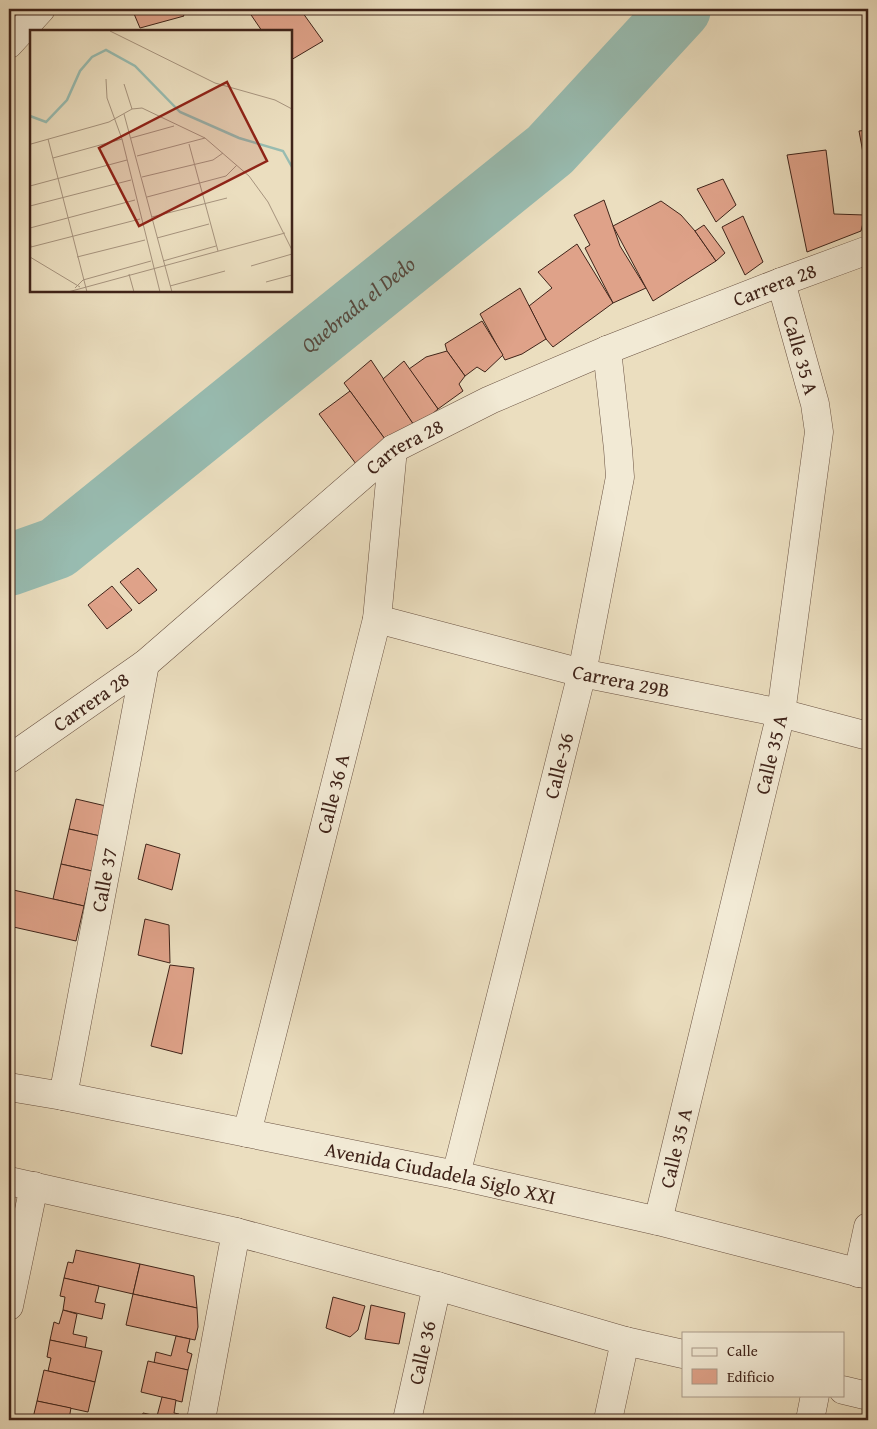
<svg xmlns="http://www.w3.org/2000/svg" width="877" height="1429" viewBox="0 0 877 1429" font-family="'Gentium Book Plus',serif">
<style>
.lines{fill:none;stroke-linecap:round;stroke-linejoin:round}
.river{stroke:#98bcb1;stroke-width:62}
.building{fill:#dfa289;stroke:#3f2319}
.minor-casing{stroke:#6a5242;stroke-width:29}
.minor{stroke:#f2ead5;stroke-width:28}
.labels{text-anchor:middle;stroke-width:4;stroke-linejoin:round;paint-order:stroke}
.street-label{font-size:20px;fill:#3f2319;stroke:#f2ead5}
.water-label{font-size:21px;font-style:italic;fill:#55493f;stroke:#f2ead5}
.inset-river{fill:none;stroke:#98bcb1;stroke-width:2.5}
.inset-road{fill:none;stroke:#a6937d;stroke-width:1}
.view{fill:#8f2418;fill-opacity:0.15;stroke:#8f2418;stroke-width:2.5}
.inset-edge{fill:none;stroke:#3f2319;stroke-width:2.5}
</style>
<rect width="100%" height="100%" fill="#ebdebf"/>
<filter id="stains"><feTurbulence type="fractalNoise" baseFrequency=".004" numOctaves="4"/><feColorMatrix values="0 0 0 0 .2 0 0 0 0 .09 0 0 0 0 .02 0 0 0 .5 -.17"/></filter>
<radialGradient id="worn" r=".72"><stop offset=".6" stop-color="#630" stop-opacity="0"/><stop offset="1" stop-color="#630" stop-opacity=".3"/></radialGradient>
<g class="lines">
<path class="river" id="s1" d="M9,565L57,548L550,150L680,9"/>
</g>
<g class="building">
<polygon points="132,9 180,9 184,16 140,28"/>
<polygon points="247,9 300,9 323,41 291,60 291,31 262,31"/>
<polygon points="868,130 868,180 859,131"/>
<polygon points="826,150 834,214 865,215 861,231 807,252 787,155"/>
<polygon points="723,179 736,205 716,222 697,189"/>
<polygon points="604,200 620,246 646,288 613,303 585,248 590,245 574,215"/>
<polygon points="661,201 681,215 695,231 716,261 653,301 613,226"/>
<polygon points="743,216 763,262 745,275 722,227"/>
<polygon points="704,225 725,253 716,261 695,231"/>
<polygon points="577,244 613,303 553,347 546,339 529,306 552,288 538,272"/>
<polygon points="520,288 546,339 522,354 505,360 480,314"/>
<polygon points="482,321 503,355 485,372 477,367 465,376 447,351 445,344"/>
<polygon points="447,351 465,376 459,384 463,391 438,409 409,369 426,357"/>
<polygon points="371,360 416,428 390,446 344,383"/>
<polygon points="404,361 438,409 416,428 383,379"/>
<polygon points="350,391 390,446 359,468 319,414"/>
<polygon points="138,568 157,590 139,604 120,582"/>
<polygon points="112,586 132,610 107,629 88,605"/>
<polygon points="76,799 106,806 100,836 69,829"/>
<polygon points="69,829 100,836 92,871 61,864"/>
<polygon points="146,844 180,854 172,890 138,879"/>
<polygon points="61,864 92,871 84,906 53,899"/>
<polygon points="9,889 84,906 76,941 9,926"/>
<polygon points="145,919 169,925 170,963 138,955"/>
<polygon points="170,965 194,968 182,1054 151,1046"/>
<polygon points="76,1250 140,1264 133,1294 64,1278 68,1262 73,1263"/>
<polygon points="140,1264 194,1276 197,1308 133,1294"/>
<polygon points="64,1278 99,1286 95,1302 105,1304 102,1319 63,1310 65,1297 60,1296"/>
<polygon points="133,1294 197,1308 198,1327 195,1340 126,1325"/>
<polygon points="333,1297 365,1306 358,1330 350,1337 326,1328"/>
<polygon points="371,1305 405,1313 399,1344 365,1339"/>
<polygon points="63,1310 77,1314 73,1334 87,1337 85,1348 50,1340 54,1322 59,1324"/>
<polygon points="176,1336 190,1339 187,1352 192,1354 188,1370 154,1363 156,1352 171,1356"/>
<polygon points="50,1340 102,1351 95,1382 48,1371 51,1358 47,1357"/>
<polygon points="148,1361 188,1370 182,1402 141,1392"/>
<polygon points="44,1370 95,1382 88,1412 37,1401"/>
<polygon points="162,1397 176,1400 174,1413 179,1414 177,1420 141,1420 143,1413 157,1416"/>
<polygon points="37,1401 71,1408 69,1419 54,1416 53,1420 37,1420 38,1419 33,1418"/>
</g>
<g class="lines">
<g class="minor-casing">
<g id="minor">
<polyline points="9,44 41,9"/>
<path id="s2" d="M377,619L582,673L781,713L868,736"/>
<path id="s3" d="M9,759L145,664L393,449L490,400L607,350L781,282L868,250"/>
<path id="s4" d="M9,1087L63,1096L456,1175L658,1221L868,1275"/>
<path id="s5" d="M63,1096L145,664"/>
<path id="s6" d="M247,1133L377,619L393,449"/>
<path id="s7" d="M456,1175L582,673L620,477L618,449L607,350"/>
<polyline points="9,1181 236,1232 437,1286 625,1341 683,1354"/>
<path id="s8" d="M658,1221L781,713L819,432L815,404L781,282"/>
<polyline points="858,1273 868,1227"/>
<polyline points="9,1306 34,1186"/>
<polyline points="843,1390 868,1396"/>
<polyline points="201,1420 236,1232"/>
<path id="s9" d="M407,1420L437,1286"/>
<polyline points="608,1420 625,1341"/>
<polyline points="810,1420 815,1395"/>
</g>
</g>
<use href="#minor" class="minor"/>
</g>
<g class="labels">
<g class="street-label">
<text dy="7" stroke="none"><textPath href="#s3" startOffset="910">Carrera 28</textPath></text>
<text transform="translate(801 355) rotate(74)" y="7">Calle 35 A</text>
<text dy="7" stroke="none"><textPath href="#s3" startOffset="505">Carrera 28</textPath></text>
<text dy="7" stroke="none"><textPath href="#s2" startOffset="252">Carrera 29B</textPath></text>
<text dy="7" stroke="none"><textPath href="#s3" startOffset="100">Carrera 28</textPath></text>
<text dy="7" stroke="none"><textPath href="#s8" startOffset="480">Calle 35 A</textPath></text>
<text dy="7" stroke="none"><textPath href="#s7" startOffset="422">Calle-36</textPath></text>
<text dy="7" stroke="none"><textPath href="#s6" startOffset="350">Calle 36 A</textPath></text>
<text dy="7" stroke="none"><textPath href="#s5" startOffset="220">Calle 37</textPath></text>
<text dy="7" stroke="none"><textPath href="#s8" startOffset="75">Calle 35 A</textPath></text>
<text dy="7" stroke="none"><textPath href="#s4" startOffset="440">Avenida Ciudadela Siglo XXI</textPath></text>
<text dy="7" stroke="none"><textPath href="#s9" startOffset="69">Calle 36</textPath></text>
</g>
<g class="water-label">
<text dy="7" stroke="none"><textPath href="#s1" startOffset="438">Quebrada el Dedo</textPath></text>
</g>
</g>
<g transform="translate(30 30)">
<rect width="262" height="262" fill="#ebdebf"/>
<path class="inset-river" d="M0,86L16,92L37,70L50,41L62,27L76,20L105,36L150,82L209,108L253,121L262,137"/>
<path class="inset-road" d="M80,1L185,53L245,70L262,79M76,49L77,68L92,109L130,262M94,54L102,79M94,84L142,262M101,108L144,96M18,109L57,262M1,114L79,92L102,79L112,78L175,108L219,146L238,172L262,220M159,114L188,221M107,126L175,108M23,128L92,109M112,147L183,130L193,123M0,156L97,130M117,167L196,146L207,135M0,176L101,150M122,187L197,168M0,198L105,170M127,208L179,194M0,211L1,217L110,189M0,227L50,257M47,227L115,210M133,231L186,216M221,236L262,224M99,244L104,262M236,252L262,245M140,256L195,241M45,258L53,250L121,231M38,262L255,203"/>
<path class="view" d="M197,52L237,131L109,196L69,118Z"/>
<rect width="262" height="262" class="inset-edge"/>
</g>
<rect width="877" height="1429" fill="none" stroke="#ebdebf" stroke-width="30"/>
<rect x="10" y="10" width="857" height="1409" fill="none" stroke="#3f2319" stroke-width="2.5"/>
<rect x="15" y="15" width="847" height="1399" fill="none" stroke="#3f2319"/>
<rect x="682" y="1332" width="162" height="65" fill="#f2ead5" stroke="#aa9a8a"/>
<rect x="692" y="1348" width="25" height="8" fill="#f2ead5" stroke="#aa9a8a"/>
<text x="727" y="1356" font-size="15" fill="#3f2319">Calle</text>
<rect x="692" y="1369" width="25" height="15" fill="#dfa289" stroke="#aa9a8a"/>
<text x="727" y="1382" font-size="15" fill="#3f2319">Edificio</text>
<rect width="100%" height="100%" filter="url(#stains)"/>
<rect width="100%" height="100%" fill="url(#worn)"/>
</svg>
